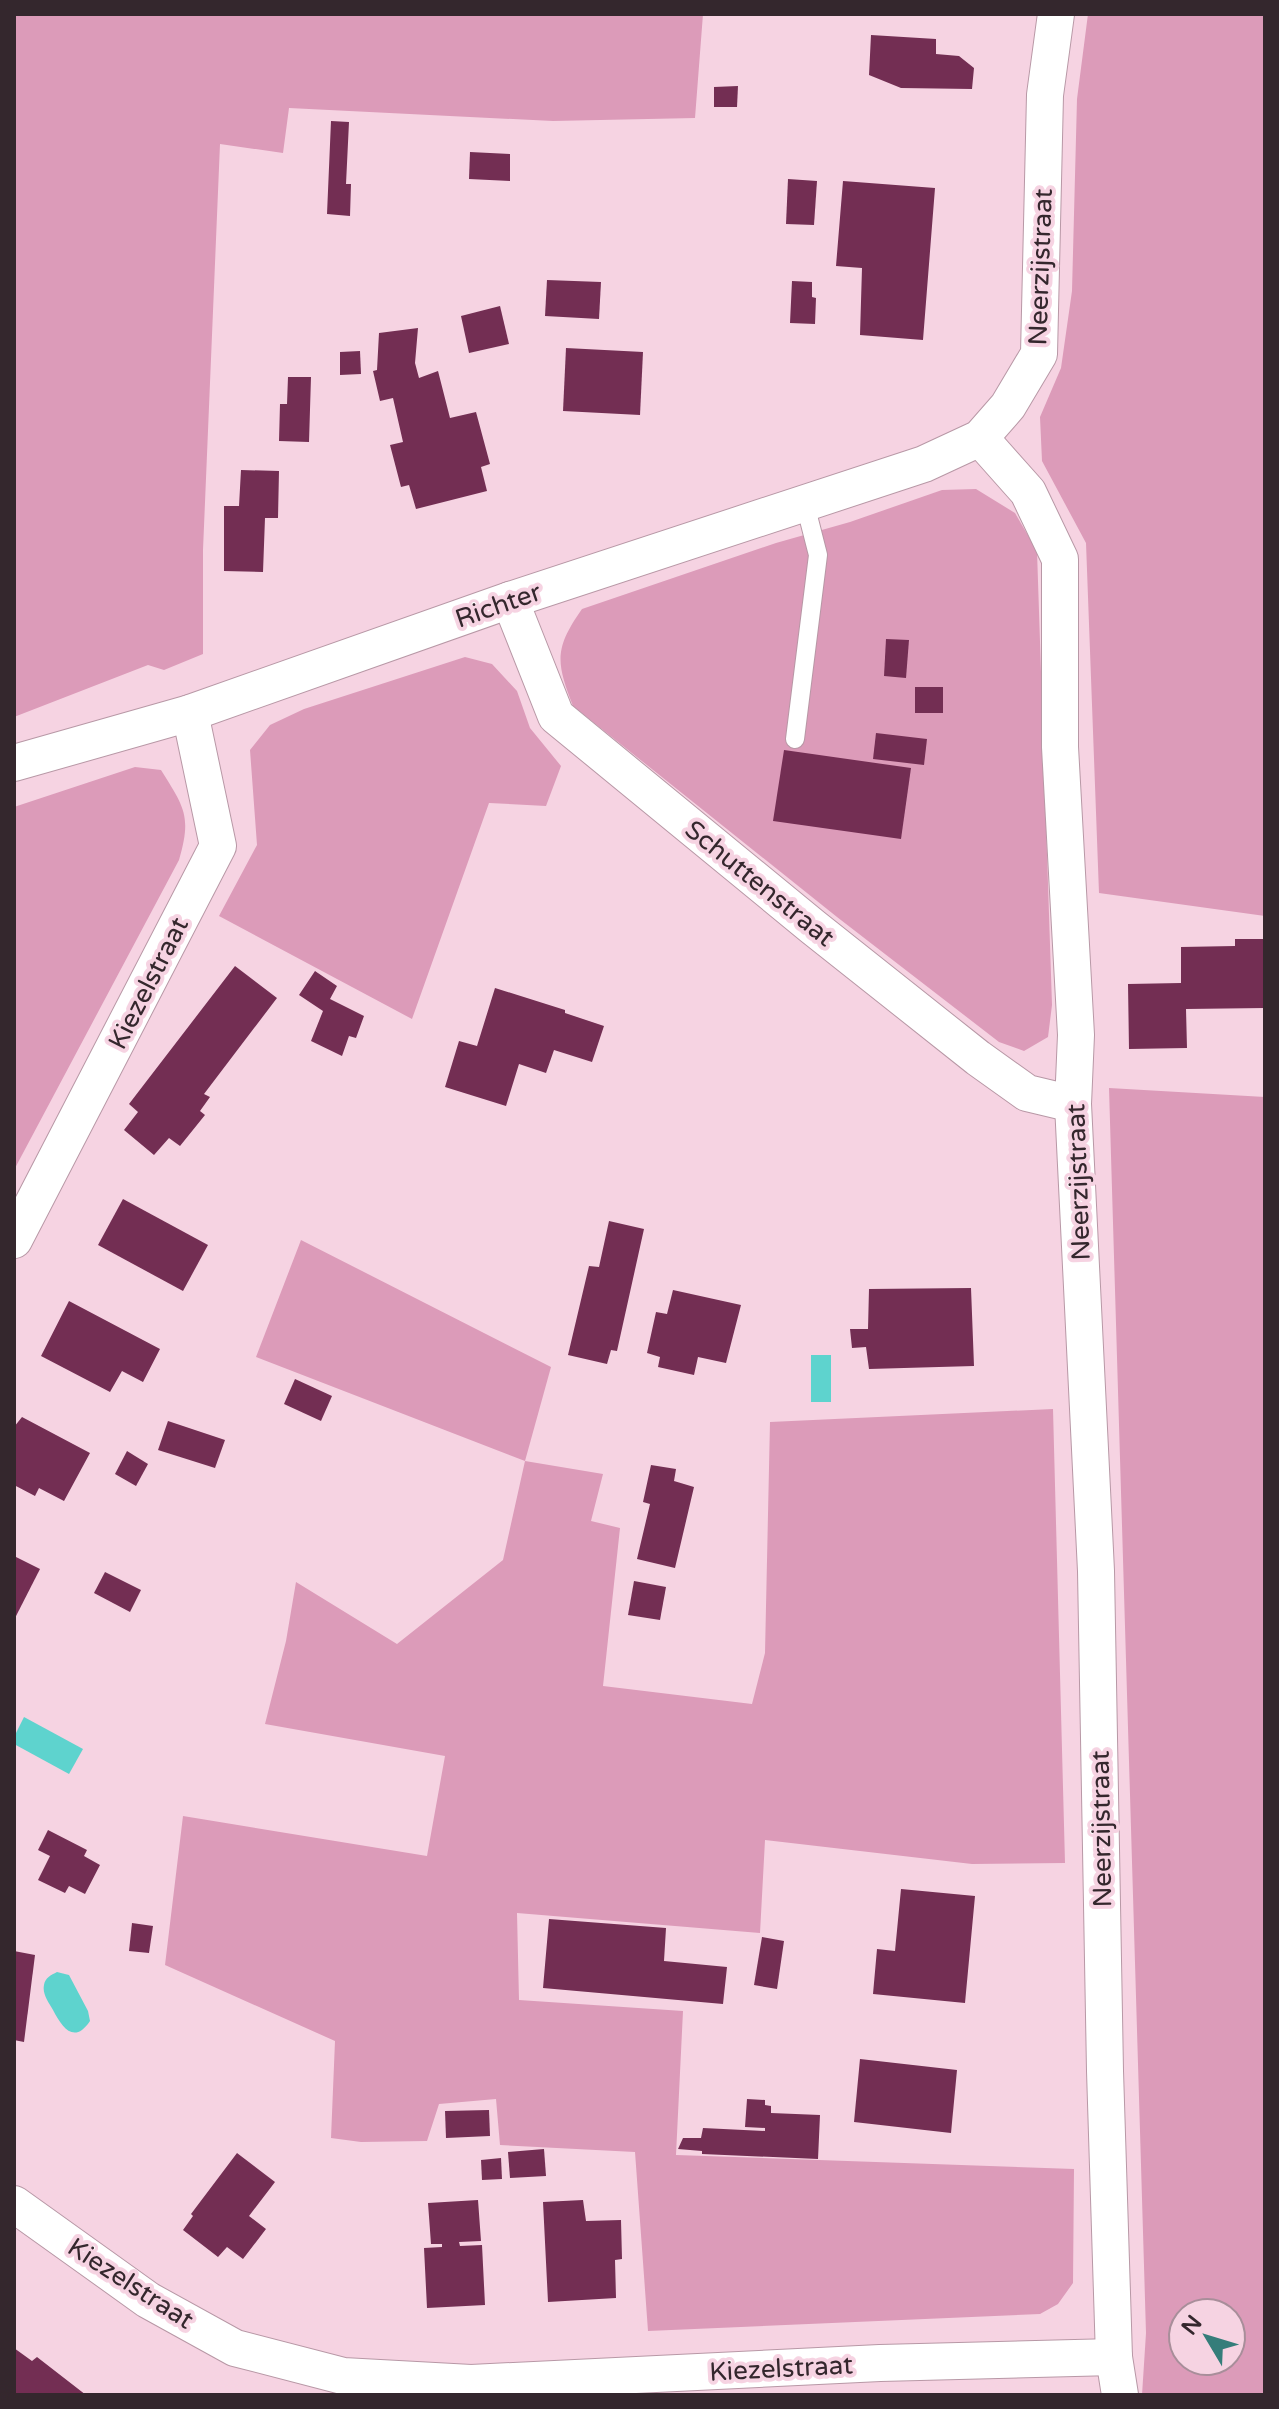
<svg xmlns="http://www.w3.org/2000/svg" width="1279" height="2409" viewBox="0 0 1279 2409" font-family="'Varela Round',sans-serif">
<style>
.green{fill:#dc9bb9;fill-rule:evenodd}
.water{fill:#5ed3ce}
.building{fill:#732e53}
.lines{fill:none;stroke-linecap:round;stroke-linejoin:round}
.service-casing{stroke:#b898a6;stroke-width:20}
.minor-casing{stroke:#b898a6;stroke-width:38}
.service{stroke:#fff;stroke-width:18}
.minor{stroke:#fff;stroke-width:36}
.labels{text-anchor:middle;stroke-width:8;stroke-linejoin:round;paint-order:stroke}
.street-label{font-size:26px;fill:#34272d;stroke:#f6d3e2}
</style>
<rect width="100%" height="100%" fill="#f6d3e2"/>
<g class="green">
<polygon points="14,14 703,14 695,118 553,121 289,108 283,153 220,144 203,550 203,654 164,670 148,665 14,717"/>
<polygon points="1088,14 1265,14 1265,916 1099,893 1086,543 1042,461 1040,417 1061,368 1072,291 1077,99"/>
<path d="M976,489L1015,513L1037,551L1052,1005L1048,1037L1024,1051L999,1042L837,917L573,706C556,662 554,649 582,609L776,543L850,522L942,490Z"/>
<polygon points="465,657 492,664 517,691 530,728 561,766 546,806 489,803 412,1019 219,916 257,845 250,750 270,725 304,709"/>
<path d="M135,767L161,770C184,807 192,816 179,860L14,1170V807Z"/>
<path d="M1109,1088L1265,1097V2395H1142L1146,2333ZM1183,2313H1231V2361H1183Z"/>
<polygon points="301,1240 551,1367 525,1461 603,1474 591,1521 620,1528 603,1686 752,1704 765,1653 770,1422 1053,1409 1065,1863 972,1864 765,1840 760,1933 517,1913 519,2000 683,2011 676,2155 1074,2169 1073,2283 1058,2304 1040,2314 648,2331 635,2152 500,2145 496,2099 439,2104 427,2141 361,2142 331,2138 335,2041 165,1965 183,1816 427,1856 445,1756 265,1724 286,1641 296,1582 397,1644 503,1560 525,1461 256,1357"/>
</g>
<g class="water">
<rect x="811" y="1355" width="20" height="47"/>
<polygon points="24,1717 83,1749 69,1774 14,1744 14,1737"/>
<path d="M57,1972L69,1975L88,2011L90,2021C74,2045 62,2027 53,2010C49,2003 42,1994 44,1985C45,1978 51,1975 57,1972Z"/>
</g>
<g class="building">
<polygon points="871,35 936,39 936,54 959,56 974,68 972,89 901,88 869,75"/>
<polygon points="738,86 737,107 714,107 714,87"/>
<polygon points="331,121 349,122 346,184 351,184 350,216 327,214"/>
<polygon points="470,152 510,154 510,181 469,179"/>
<polygon points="788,179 817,181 814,225 786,224"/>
<polygon points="843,181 935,188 923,340 860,335 862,268 836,266"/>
<polygon points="547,280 601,282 599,319 545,316"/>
<polygon points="792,281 812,282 812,297 816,298 815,324 790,323"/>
<polygon points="500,306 509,344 469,353 461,316"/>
<polygon points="418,328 415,363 419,378 438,371 450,418 476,412 490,464 481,467 487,491 416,509 409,485 401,487 390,445 403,442 393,398 380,401 373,371 377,370 379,333"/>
<polygon points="566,348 643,352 640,415 563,411"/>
<polygon points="360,351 361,374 340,375 340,352"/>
<polygon points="288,377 311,377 309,442 279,441 280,404 287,404"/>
<polygon points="241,470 279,471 278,518 265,518 263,572 224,571 224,506 239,506"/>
<polygon points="886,639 909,640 906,678 884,676"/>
<rect x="915" y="687" width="28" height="26"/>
<polygon points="876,733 927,739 924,765 873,759"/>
<polygon points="784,750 911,768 901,839 773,821"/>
<polygon points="1235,939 1265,939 1265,1008 1186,1009 1187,1048 1129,1049 1128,984 1181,983 1181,947 1235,946"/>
<polygon points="235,966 277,998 204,1094 210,1097 200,1111 205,1115 180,1146 169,1138 154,1155 124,1130 138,1112 129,1104"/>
<polygon points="315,971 337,986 330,999 364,1016 356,1038 349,1036 342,1056 311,1041 323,1011 299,995"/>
<polygon points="495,988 565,1010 565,1013 604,1026 592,1062 554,1050 546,1073 519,1064 506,1106 445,1087 459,1041 477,1046"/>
<polygon points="123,1199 208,1245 183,1291 98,1245"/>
<polygon points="609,1221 644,1229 617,1351 611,1350 607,1364 568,1355 589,1266 599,1267"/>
<polygon points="971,1288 974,1366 869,1369 866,1347 852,1348 850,1329 868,1329 869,1289"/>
<polygon points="673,1290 741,1305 726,1363 698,1357 694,1375 658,1367 660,1357 647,1353 656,1312 667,1314"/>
<polygon points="69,1301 160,1349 143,1382 122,1371 110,1392 41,1356"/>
<polygon points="295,1379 332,1396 321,1421 284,1404"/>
<polygon points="22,1417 90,1453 64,1501 39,1488 35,1496 14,1485 16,1475 14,1474 14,1427"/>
<polygon points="168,1421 225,1440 215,1468 158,1450"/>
<polygon points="127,1451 148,1464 136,1486 115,1474"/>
<polygon points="651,1465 676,1469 674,1481 694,1487 675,1568 637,1559 650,1504 643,1502"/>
<polygon points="14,1556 40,1569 14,1620"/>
<polygon points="105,1572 141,1590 130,1612 94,1593"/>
<polygon points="634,1581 666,1587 660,1620 628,1615"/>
<polygon points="48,1830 87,1850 84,1856 100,1865 85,1894 69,1886 65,1893 38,1880 50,1856 38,1850"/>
<polygon points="901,1889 975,1896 965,2003 873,1994 877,1949 895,1951"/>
<polygon points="549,1919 666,1928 664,1961 727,1967 723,2004 543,1988"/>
<polygon points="132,1923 153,1926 149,1953 129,1951"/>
<polygon points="762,1937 784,1941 777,1989 754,1985"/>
<polygon points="14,1951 35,1955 24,2042 14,2040"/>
<polygon points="860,2059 957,2070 951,2133 854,2122"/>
<polygon points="747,2099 765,2100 765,2105 771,2106 771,2113 820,2115 818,2159 702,2154 702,2151 678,2149 683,2138 701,2138 703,2128 765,2131 765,2128 745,2127"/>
<polygon points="489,2110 490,2136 446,2138 445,2111"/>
<polygon points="544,2149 546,2176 510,2178 508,2152"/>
<polygon points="237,2153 275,2182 249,2216 266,2229 243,2259 227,2247 218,2257 183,2230 193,2216 191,2214"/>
<polygon points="501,2158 502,2179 482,2180 481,2160"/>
<polygon points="478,2200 481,2241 459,2242 460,2246 482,2245 485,2305 427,2308 424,2248 442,2247 442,2244 431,2244 428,2203"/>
<polygon points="583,2200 586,2221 621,2220 622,2259 615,2260 616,2298 548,2302 543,2202"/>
<polygon points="14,2348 32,2361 37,2357 86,2395 14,2395"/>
</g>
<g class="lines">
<g class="service-casing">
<polyline id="service" points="795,739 818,555 805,504"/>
</g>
<g class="minor-casing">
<g id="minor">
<polyline points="980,438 1028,492 1060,559 1060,747 1076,1035 1073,1104 1096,1571 1105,2071 1114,2357 1120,2395"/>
<polyline points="510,600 556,716 813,927 978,1058 1027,1093 1073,1104"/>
<polyline points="14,763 190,713 510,600 924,464 980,438 1008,406 1039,354 1045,95 1056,14"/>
<polyline points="14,1240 218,846 190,713"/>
<polyline points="14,2204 148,2300 235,2348 343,2376 471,2383 880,2363 1114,2357"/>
</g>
</g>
<use href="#service" class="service"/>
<use href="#minor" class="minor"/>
</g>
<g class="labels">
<g class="street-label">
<text transform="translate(1040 267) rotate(-88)" y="9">Neerzijstraat</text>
<text transform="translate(498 605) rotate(-19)" y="9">Richter</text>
<text transform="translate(760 883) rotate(39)" y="9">Schuttenstraat</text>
<text transform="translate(148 983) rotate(-63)" y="9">Kiezelstraat</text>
<text transform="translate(1078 1182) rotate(-92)" y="9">Neerzijstraat</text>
<text transform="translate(1101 1829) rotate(-91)" y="9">Neerzijstraat</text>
<text transform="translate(131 2283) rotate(33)" y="9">Kiezelstraat</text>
<text transform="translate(781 2368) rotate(-3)" y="9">Kiezelstraat</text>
</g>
</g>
<rect width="1279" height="2409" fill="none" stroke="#34272d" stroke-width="32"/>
<g transform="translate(1207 2337) rotate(308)"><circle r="38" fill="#f6d3e2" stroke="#a88e9a" stroke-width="2"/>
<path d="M0-6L14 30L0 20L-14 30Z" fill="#357d7a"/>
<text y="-12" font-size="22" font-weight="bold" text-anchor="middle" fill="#34272d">N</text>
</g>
</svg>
